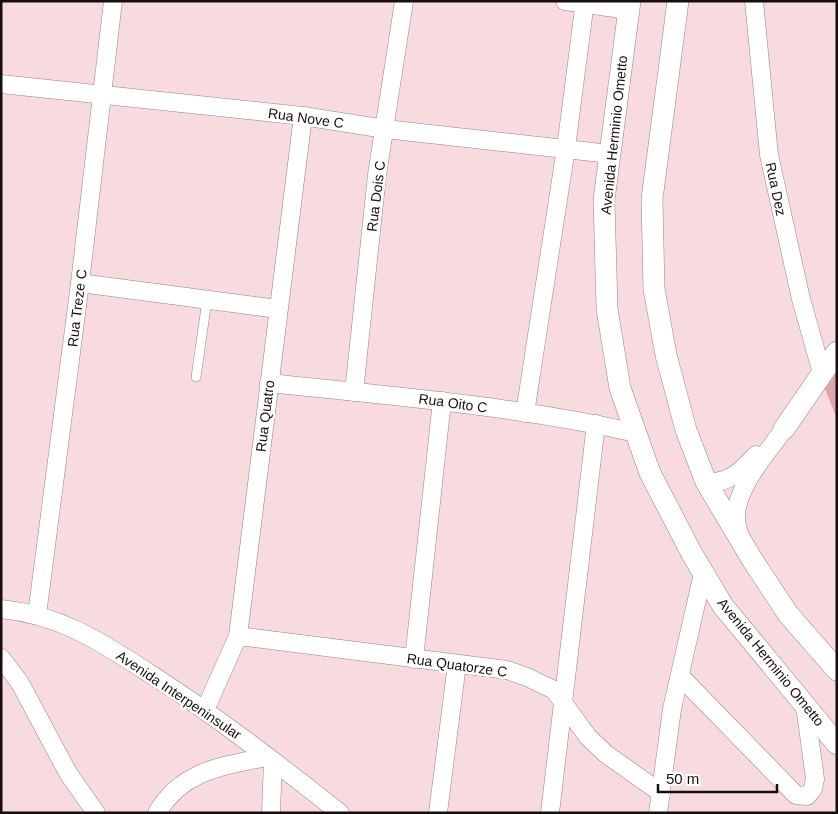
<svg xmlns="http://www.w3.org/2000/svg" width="838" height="814" viewBox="0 0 838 814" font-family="Helvetica,sans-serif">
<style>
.green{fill:#dfa6ae}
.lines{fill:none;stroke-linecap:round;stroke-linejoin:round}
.service-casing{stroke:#9a8285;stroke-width:10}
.minor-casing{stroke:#9a8285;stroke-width:19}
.tertiary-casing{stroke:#9a8285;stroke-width:22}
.service{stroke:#fff;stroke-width:9}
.minor{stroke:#fff;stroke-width:18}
.tertiary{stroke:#fff;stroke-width:21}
.labels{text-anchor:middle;stroke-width:5;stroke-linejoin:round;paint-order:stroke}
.street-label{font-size:14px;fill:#170e0f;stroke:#fff}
</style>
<rect width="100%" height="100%" fill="#f7dbde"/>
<polygon class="green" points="837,372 837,419 825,389"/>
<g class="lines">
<g class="service-casing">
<polyline id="service" points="196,377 207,300"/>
</g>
<g class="minor-casing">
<g id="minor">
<polyline points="565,1 629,10"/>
<polyline points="754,1 769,155 801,299 822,373"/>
<polyline points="1,84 303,116 385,129 610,154"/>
<polyline points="80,283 278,309"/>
<path d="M269,383C392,396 516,406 636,433"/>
<polyline points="354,392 377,175 404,1"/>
<polyline points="525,413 566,148 585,1"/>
<path d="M706,482C729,484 741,471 756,455"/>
<path d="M739,534C737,525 734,516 737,507C743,479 768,452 784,429"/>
<path d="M1,609C61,615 101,642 149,673C216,716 278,764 340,813"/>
<polyline points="37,615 80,283 113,1"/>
<polyline points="238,636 507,670 527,677 554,690 588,737 606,754 661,793"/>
<polyline points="1,658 20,683 68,773 96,813"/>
<polyline points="414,659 442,401"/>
<polyline points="680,676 796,795 807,796 813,789 815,779 805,705"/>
<polyline points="205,710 238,636 303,116"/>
<path d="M157,813C182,770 223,766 267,757"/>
<polyline points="271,813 273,761"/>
<polyline points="438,813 457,664"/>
<polyline points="550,813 596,424"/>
<polyline points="658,813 672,709 703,573"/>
</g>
</g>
<g class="tertiary-casing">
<g id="tertiary">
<polyline points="630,1 604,200 607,309 620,388 650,473 692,554 723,606 837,744"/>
<polyline points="678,1 652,199 654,289 666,355 686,430 706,482 753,561 788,614 837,670"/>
<polyline points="784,429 837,352"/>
</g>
</g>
<use href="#service" class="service"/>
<use href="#minor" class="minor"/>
<use href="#tertiary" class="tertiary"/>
</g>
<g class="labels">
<g class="street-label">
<text transform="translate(306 118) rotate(8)" y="5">Rua Nove C</text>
<text transform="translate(614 135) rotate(-84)" y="5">Avenida Herminio Ometto</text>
<text transform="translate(776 189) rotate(78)" y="5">Rua Dez</text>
<text transform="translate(376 196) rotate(-83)" y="5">Rua Dois C</text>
<text transform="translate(77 308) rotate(-83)" y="5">Rua Treze C</text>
<text transform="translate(453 403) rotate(8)" y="5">Rua Oito C</text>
<text transform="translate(265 416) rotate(-83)" y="5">Rua Quatro</text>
<text transform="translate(771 662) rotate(51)" y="5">Avenida Herminio Ometto</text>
<text transform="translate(457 665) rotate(8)" y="5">Rua Quatorze C</text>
<text transform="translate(179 695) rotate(34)" y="5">Avenida Interpeninsular</text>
</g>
</g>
<rect width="838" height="814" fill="none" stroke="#170e0f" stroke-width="5"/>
<path d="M658 784v8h119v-8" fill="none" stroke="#170e0f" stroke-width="2.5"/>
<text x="666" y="784" font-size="15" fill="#170e0f" stroke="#ffffff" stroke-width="4" paint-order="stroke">50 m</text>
</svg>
